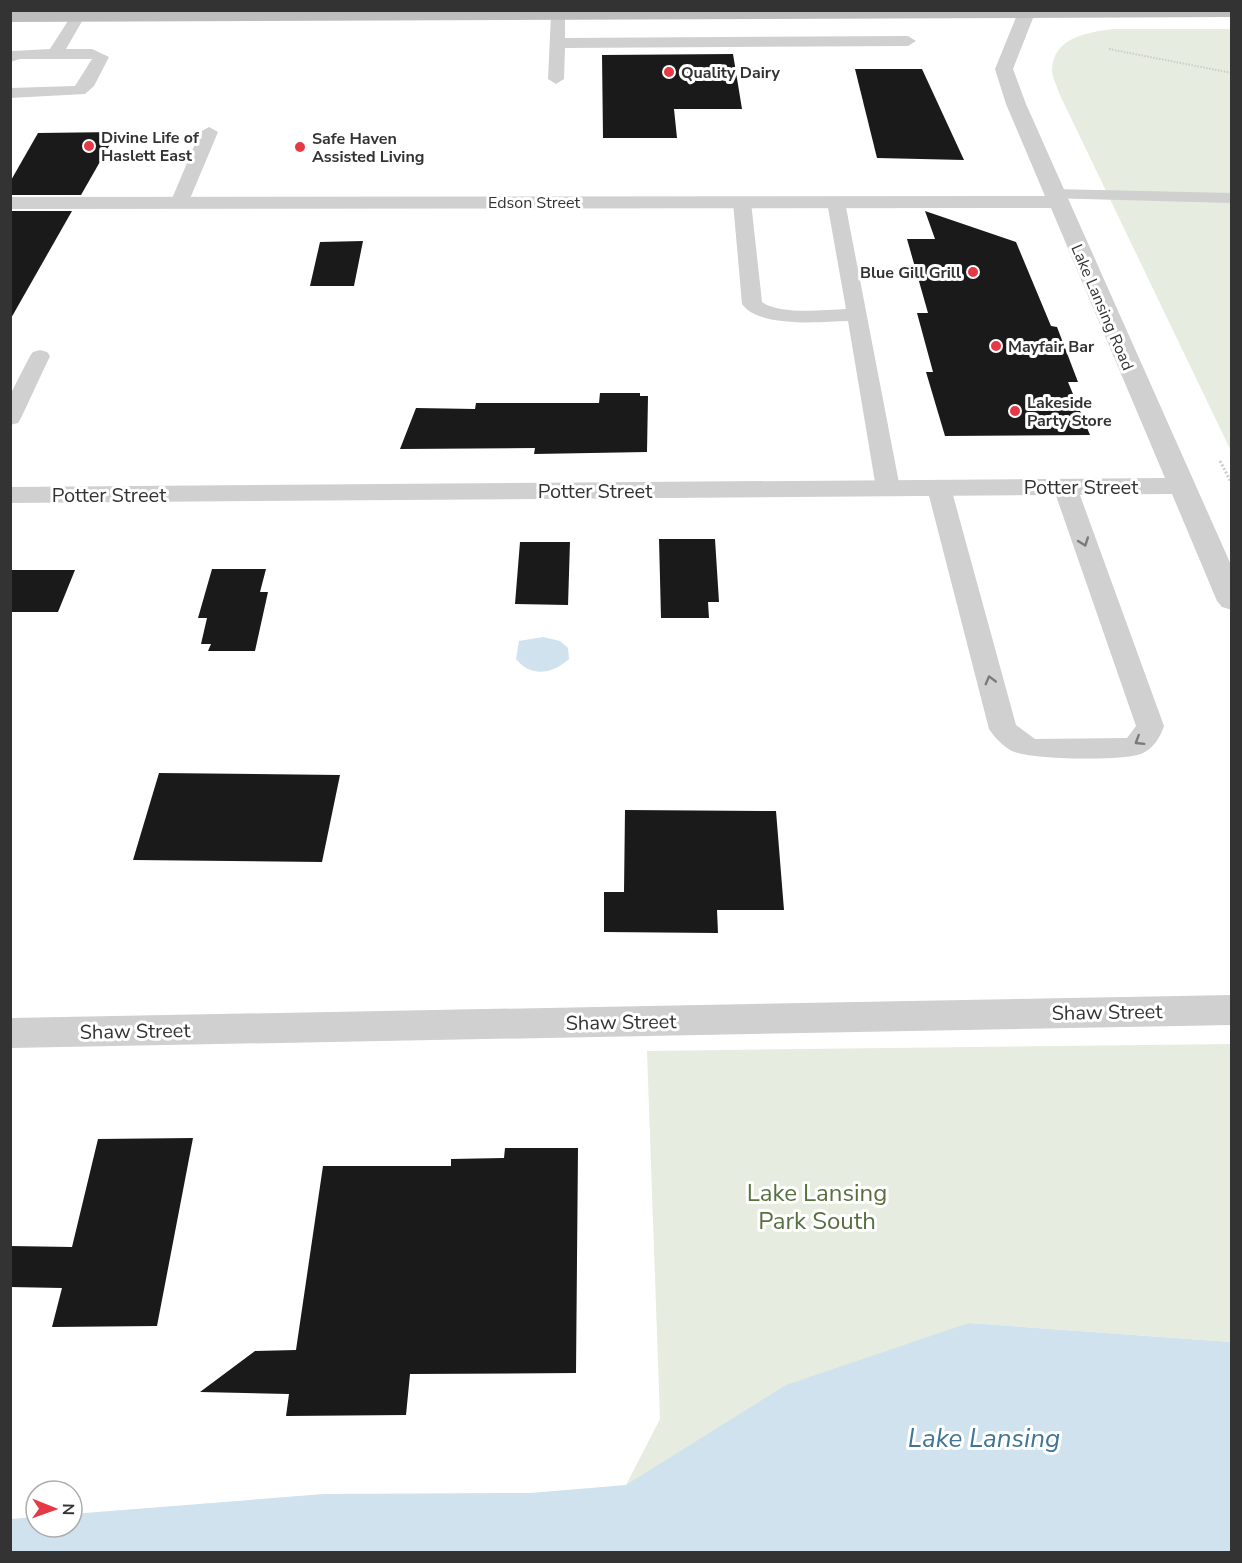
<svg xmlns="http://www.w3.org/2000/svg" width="1242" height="1563" viewBox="0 0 1242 1563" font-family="'Nunito Sans',sans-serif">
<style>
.green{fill:#e6ecdf}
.water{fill:#cfe2ee}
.building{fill:#1a1a1a}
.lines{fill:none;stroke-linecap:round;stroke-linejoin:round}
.path-far1{stroke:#cdcdcd;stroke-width:2;stroke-dasharray:1.5 1.5;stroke-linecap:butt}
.path{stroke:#cdcdcd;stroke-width:3;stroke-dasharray:2 2;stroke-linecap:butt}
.lane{fill:#d0d0d0;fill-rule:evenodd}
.street{fill:#d0d0d0;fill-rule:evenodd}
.secondary{fill:#bdbdbd;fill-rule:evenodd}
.oneway{stroke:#7a7a7a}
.poi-dot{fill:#e63946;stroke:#fff;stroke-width:2}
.labels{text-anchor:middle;stroke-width:6;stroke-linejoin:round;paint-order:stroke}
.far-poi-label{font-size:16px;font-weight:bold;fill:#333;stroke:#fff;text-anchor:start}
.far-street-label{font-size:16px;fill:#333;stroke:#fff}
.street-label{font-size:20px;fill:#333;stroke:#fff}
.near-park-label{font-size:24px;fill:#56703f;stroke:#fff}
.near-water-label{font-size:26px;font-style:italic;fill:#3f7597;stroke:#fff}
</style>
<rect width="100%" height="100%" fill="#fff"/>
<g class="green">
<path d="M1114,29H1231V451L1059,93C1057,86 1052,77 1052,70C1053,37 1089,32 1114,29Z"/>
<polygon points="1231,1044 1231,1342 969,1323 626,1485 660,1419 647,1051"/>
</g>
<g class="water">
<path d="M543,637L560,641L568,648L569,659C553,674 531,678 516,659L519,641Z"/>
<polygon points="969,1323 1231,1342 1231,1552 11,1552 11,1519 36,1517 36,1527 72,1527 72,1514 324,1494 530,1493 626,1485 786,1385"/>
</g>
<g class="building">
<polygon points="733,54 742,109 674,109 677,138 603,138 602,55"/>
<polygon points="855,69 922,69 964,160 877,158"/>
<polygon points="117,132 81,195 10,195 10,182 38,133"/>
<polygon points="10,211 72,211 10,320"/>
<polygon points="925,211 1016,242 1051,326 1057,327 1078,382 1068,382 1090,435 945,436 926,372 933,372 917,313 928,313 907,239 935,239"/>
<polygon points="363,241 354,286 310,286 320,242"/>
<polygon points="600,393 640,393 640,396 648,396 647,452 534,454 535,448 400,449 416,408 475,409 476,403 599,403"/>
<polygon points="659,539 715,539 719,602 708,602 709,618 661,618"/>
<polygon points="520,542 570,542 568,605 515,604"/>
<polygon points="212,569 266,569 260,592 268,592 255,651 208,651 211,644 201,644 207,618 198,618"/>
<polygon points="10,570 75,570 58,612 10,612"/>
<polygon points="159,773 340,775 322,862 133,860"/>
<polygon points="625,810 776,811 784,910 717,910 718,933 604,932 604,892 624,892"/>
<polygon points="193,1138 157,1326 52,1327 62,1288 10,1287 10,1246 72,1247 98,1139"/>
<polygon points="505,1148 578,1148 576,1373 410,1374 406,1415 286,1416 289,1394 200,1392 255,1351 296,1350 323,1166 451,1166 451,1159 504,1158"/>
</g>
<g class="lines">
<polyline class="path-far1" points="1109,49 1232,73"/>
<polyline class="path" points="1220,461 1232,484"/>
<g class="lane">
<polygon points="558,11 565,15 565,38 908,36 916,41 908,46 565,48 564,79 556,84 548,79 551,15"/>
<polygon points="78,12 85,16 66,49 92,49 109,57 94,86 85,94 10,98 10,88 75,86 92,59 20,59 10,62 10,52 13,51 50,49 73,13"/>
<polygon points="209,127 218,132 189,201 180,206 174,205 171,201 200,132"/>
<polygon points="1053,189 1232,193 1232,203 1047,198 1044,194"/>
<path d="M742,197L751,202L762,302C779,315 824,310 846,309L827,202L836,197L845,202L900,488L896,493H880L876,488L848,321C821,322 759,328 742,304L733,202Z"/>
<polygon points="40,350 47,352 50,356 21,418 18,423 10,425 10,395 30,356 33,352"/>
<path d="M1065,480L1073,482L1077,487L1164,726C1160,738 1153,749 1141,754C1122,761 1031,760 1012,751C1004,747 994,737 989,729L927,488L931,483H947L951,488L1016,725L1035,739L1127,738L1136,726L1053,487L1057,482Z"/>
</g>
<g class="street">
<polygon points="1019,10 1033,10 1035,13 1013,69 1026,104 1232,567 1232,610 1222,607 1217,601 1172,494 10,503 10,487 1165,478 1051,208 10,209 10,197 1045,196 1006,104 995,69"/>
<polygon points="1232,995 1232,1025 10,1048 10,1018"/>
</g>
<polygon class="secondary" points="1232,10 1232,17 10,22 10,12"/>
</g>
<defs><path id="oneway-chevron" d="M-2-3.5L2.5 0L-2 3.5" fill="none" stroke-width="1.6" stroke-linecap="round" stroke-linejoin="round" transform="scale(1.5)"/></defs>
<g class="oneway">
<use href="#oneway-chevron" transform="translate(1084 542) rotate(70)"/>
<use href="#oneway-chevron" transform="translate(990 680) rotate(-105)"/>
<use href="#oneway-chevron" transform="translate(1139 741) rotate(148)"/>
</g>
<g class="poi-dot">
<circle cx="669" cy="72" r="6"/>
<circle cx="89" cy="146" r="6"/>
<circle cx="300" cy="147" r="6"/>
<circle cx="973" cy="272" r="6"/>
<circle cx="996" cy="346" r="6"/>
<circle cx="1015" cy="411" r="6"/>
</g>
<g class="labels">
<g class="far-poi-label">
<text x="681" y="78">Quality Dairy</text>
<text x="101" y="143">Divine Life of<tspan x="101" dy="18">Haslett East</tspan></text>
<text x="312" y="144">Safe Haven<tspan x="312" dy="18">Assisted Living</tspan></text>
<text x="961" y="278" text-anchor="end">Blue Gill Grill</text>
<text x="1008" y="352">Mayfair Bar</text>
<text x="1027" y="408">Lakeside<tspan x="1027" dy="18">Party Store</tspan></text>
</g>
<g class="far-street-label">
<text x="534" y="208">Edson Street</text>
<text transform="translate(1103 307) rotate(67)" y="6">Lake Lansing Road</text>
</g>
<g class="street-label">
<text x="1081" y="494">Potter Street</text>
<text x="595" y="498">Potter Street</text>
<text x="109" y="502">Potter Street</text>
<text transform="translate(1107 1012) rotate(-1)" y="7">Shaw Street</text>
<text transform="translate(621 1022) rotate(-1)" y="7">Shaw Street</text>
<text transform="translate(135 1031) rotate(-1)" y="7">Shaw Street</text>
</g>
<g class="near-park-label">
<text x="817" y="1201">Lake Lansing<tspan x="817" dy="28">Park South</tspan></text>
</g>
<g class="near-water-label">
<text x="984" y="1447">Lake Lansing</text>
</g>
</g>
<rect width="1242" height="1563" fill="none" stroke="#333333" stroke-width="24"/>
<g transform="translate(54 1509) rotate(91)"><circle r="28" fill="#ffffff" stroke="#adadad" stroke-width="1.5"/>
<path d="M0-4.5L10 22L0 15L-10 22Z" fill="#e63946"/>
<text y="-9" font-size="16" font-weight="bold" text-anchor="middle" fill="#333333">N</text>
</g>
</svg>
